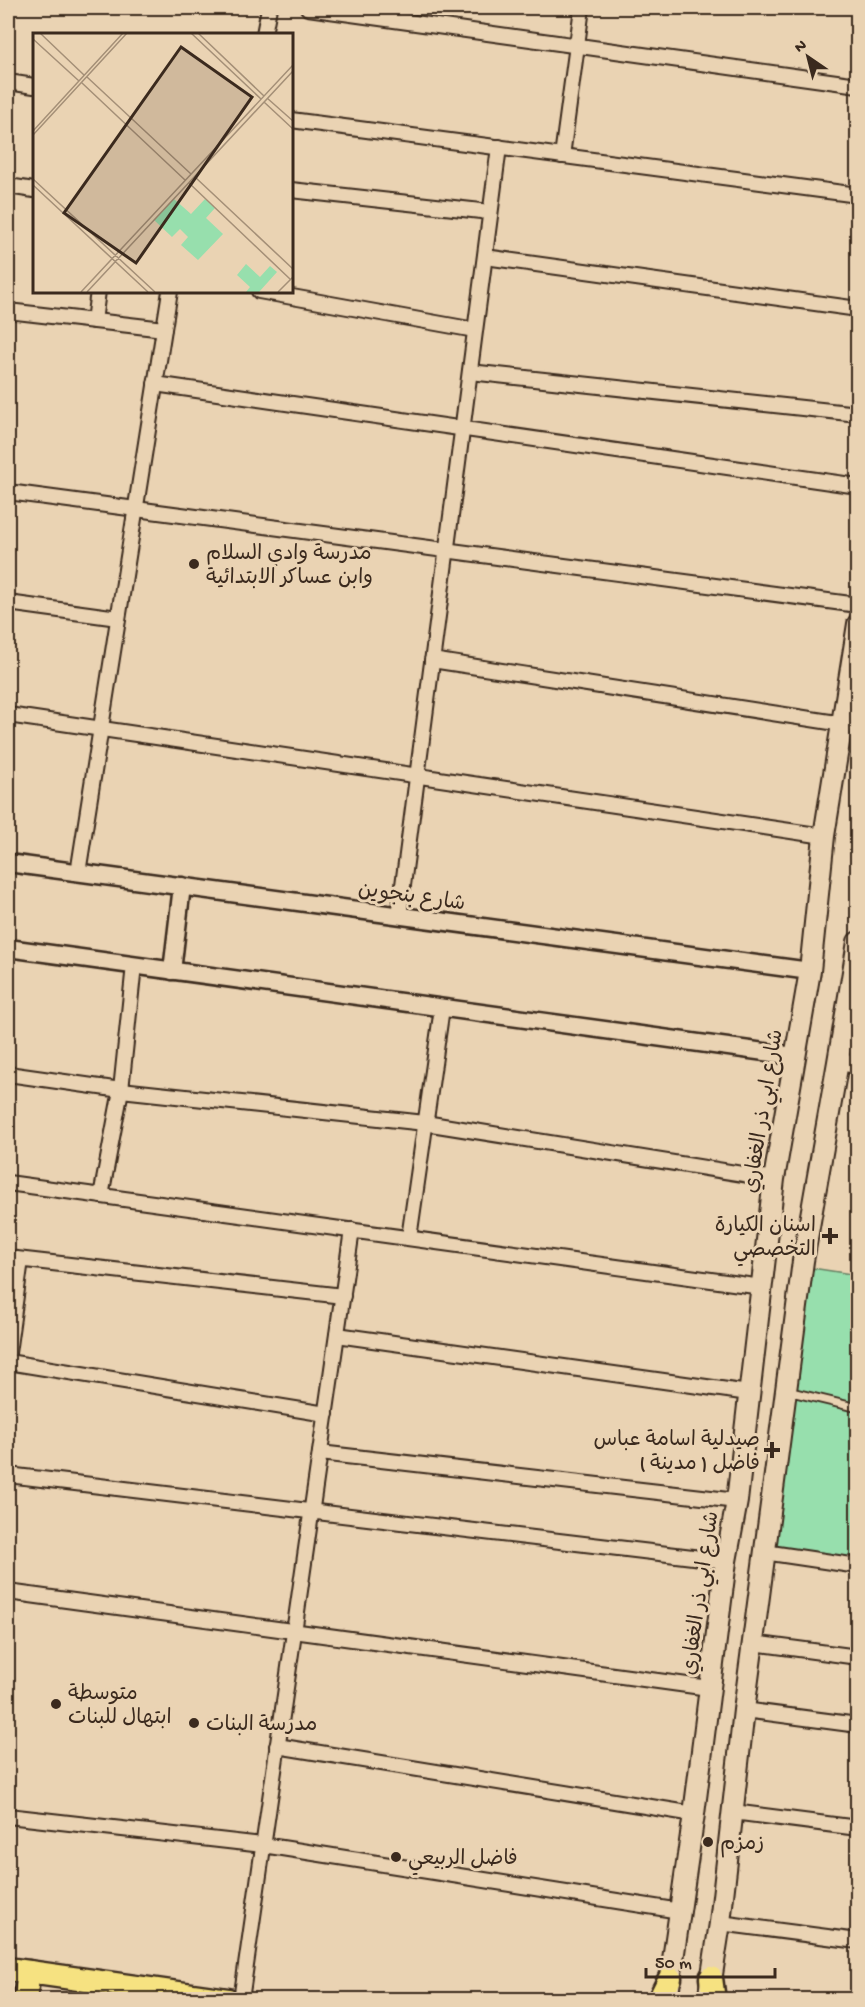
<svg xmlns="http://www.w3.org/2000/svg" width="865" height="2007" viewBox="0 0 865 2007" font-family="'Gochi Hand','Playpen Sans Arabic',sans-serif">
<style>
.green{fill:#97dfad;stroke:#698466;stroke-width:1.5}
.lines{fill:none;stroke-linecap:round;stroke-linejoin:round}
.service-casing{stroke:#3b2a1e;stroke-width:11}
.minor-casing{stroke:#3b2a1e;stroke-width:18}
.tertiary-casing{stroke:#3b2a1e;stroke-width:21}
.secondary-casing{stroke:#3b2a1e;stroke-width:24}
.primary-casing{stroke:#3b2a1e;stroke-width:27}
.service{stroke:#ead3b3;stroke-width:7}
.minor{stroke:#ead3b3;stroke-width:14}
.tertiary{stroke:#ead3b3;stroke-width:16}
.secondary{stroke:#ead3b3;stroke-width:20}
.primary{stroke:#f6e281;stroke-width:22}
.poi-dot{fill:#3b2a1e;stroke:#ead3b3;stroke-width:2}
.labels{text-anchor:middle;stroke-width:6;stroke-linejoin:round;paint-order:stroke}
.poi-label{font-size:21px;fill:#3b2a1e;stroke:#ead3b3;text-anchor:start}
.street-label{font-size:21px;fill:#3b2a1e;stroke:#ead3b3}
.inset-road{fill:none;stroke:#a48f77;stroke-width:1.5}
.view{fill:#3b2a1e;fill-opacity:0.15;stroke:#3b2a1e;stroke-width:3}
.inset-edge{fill:none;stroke:#3b2a1e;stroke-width:3}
</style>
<rect width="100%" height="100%" fill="#ead3b3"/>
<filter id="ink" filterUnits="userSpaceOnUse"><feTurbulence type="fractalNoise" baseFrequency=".0167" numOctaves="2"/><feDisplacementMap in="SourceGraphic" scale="12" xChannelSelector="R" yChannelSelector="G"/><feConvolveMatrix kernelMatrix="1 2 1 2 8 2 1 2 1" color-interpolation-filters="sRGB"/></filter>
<g filter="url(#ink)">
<polygon class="green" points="812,1268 857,1275 857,1567 771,1555"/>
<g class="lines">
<g class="service-casing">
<polyline id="service" points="787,1391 858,1408"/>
</g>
<g class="minor-casing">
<g id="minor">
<polyline points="308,8 858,85"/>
<polyline points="264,34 269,8"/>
<polyline points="8,82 34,86"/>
<polyline points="291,120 858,195"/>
<polyline points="562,156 582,8"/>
<polyline points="8,186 34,190"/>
<polyline points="291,190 490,212"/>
<polyline points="485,257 858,309"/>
<polyline points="259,291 475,330"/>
<polyline points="8,311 164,329"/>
<polyline points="94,321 98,291"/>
<polyline points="470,372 858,414"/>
<polyline points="155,384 858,486"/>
<polyline points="8,492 858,605"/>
<polyline points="8,603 118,618"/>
<polyline points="432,660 843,724"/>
<polyline points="8,715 824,836"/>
<polyline points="78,873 170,291"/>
<polyline points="399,916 499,147"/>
<polyline points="8,1074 121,1090 425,1123 774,1179"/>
<polyline points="8,1183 762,1287"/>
<polyline points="101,1196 121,1090 134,965"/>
<polyline points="409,1238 442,1008"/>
<polyline points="8,1258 343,1296"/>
<polyline points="337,1335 749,1393"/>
<polyline points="8,1353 21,1260"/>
<polyline points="8,1362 326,1414"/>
<polyline points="320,1453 737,1501"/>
<polyline points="8,1475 726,1561"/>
<polyline points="764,1552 858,1566"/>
<polyline points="8,1592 709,1688"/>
<polyline points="753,1643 858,1657"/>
<polyline points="744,1710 858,1725"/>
<polyline points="277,1746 694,1814"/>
<polyline points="733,1812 858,1828"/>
<polyline points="8,1816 263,1845 680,1911"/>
<polyline points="720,1923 858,1941"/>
<polyline points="241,2000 352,1230"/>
</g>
</g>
<g class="tertiary-casing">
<g id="tertiary">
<polyline points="8,863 810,971"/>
<polyline points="8,948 794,1056"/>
<polyline points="172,971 182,886"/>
<polyline points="838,1062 858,1065"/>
</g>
</g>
<g class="secondary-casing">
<g id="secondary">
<polyline points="668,1994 694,1814 726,1561 737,1501 774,1179 810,971 824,836 858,624"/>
<polyline points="709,1994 720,1923 744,1710 803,1261 838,1062 858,942"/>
</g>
</g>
<g class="primary-casing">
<g id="primary">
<polyline points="8,1969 228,2000"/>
<polyline points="711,1978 714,2000"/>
<polyline points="25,2000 29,1972"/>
<polyline points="659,2000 670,1978"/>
</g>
</g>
<use href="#service" class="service"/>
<use href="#minor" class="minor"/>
<use href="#tertiary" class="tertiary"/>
<use href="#secondary" class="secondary"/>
<use href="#primary" class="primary"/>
</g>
</g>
<g class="poi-dot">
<circle cx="194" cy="564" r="6"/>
<path d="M827 1227h6v6h6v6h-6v6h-6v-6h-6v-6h6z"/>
<path d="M769 1441h6v6h6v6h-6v6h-6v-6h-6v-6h6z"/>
<circle cx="56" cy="1704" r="6"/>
<circle cx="194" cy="1723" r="6"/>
<circle cx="708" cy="1842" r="6"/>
<circle cx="396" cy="1857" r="6"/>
</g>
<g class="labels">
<g class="poi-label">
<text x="206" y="559">مدرسة وادي السلام<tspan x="206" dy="24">وابن عساكر الابتدائية</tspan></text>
<text x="816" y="1231" text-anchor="end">اسنان الكيارة<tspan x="816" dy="24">التخصصي</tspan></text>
<text x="760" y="1445" text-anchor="end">صيدلية اسامة عباس<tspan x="760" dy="24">فاضل ( مدينة )</tspan></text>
<text x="68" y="1699">متوسطة<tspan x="68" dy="24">ابتهال للبنات</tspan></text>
<text x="206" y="1730">مدرسة البنات</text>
<text x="720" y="1849">زمزم</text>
<text x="408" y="1864">فاضل الربيعي</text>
</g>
<g class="street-label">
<text transform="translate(412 895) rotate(8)" y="7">شارع بنجوين</text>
<text transform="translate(762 1111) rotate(-81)" y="7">شارع ابي ذر الغفاري</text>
<text transform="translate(699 1593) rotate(-82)" y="7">شارع ابي ذر الغفاري</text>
</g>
</g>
<g transform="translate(33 33)">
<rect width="260" height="260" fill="#ead3b3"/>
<path d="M141,166L158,181L172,166L182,175L173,185L190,201L165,227L148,212L155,204L147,196L139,204L121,187ZM213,231L227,244L237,233L244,239L226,259H213L217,254L204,242Z" fill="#97dfad"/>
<path class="inset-road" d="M7,0L51,42M158,0L228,66M165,0L231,63M0,6L46,48M54,44L158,141M49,50L152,147M234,65L260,88M231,69L260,96M0,98L90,0M0,102L94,0M162,144L260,236M0,146L122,259M156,150L257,246M0,152L115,259M48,259L260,32M54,259L260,38M245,259L260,244"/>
<path class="view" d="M148,14L219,64L103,230L31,180Z"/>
<rect width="260" height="260" class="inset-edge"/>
</g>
<rect width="865" height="2007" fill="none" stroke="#ead3b3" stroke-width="30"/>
<rect x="15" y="15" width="835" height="1977" fill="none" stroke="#3b2a1e" stroke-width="2" filter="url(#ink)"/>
<g transform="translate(808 57) rotate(325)" stroke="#ead3b3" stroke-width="4.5" paint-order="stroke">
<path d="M0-4.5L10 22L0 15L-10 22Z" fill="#3b2a1e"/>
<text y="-9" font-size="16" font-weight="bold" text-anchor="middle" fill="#3b2a1e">N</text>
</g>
<path d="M646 1968v9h129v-9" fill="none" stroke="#3b2a1e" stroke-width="3"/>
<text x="655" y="1968" font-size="18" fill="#3b2a1e" stroke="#ead3b3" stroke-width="4.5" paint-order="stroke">50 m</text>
</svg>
